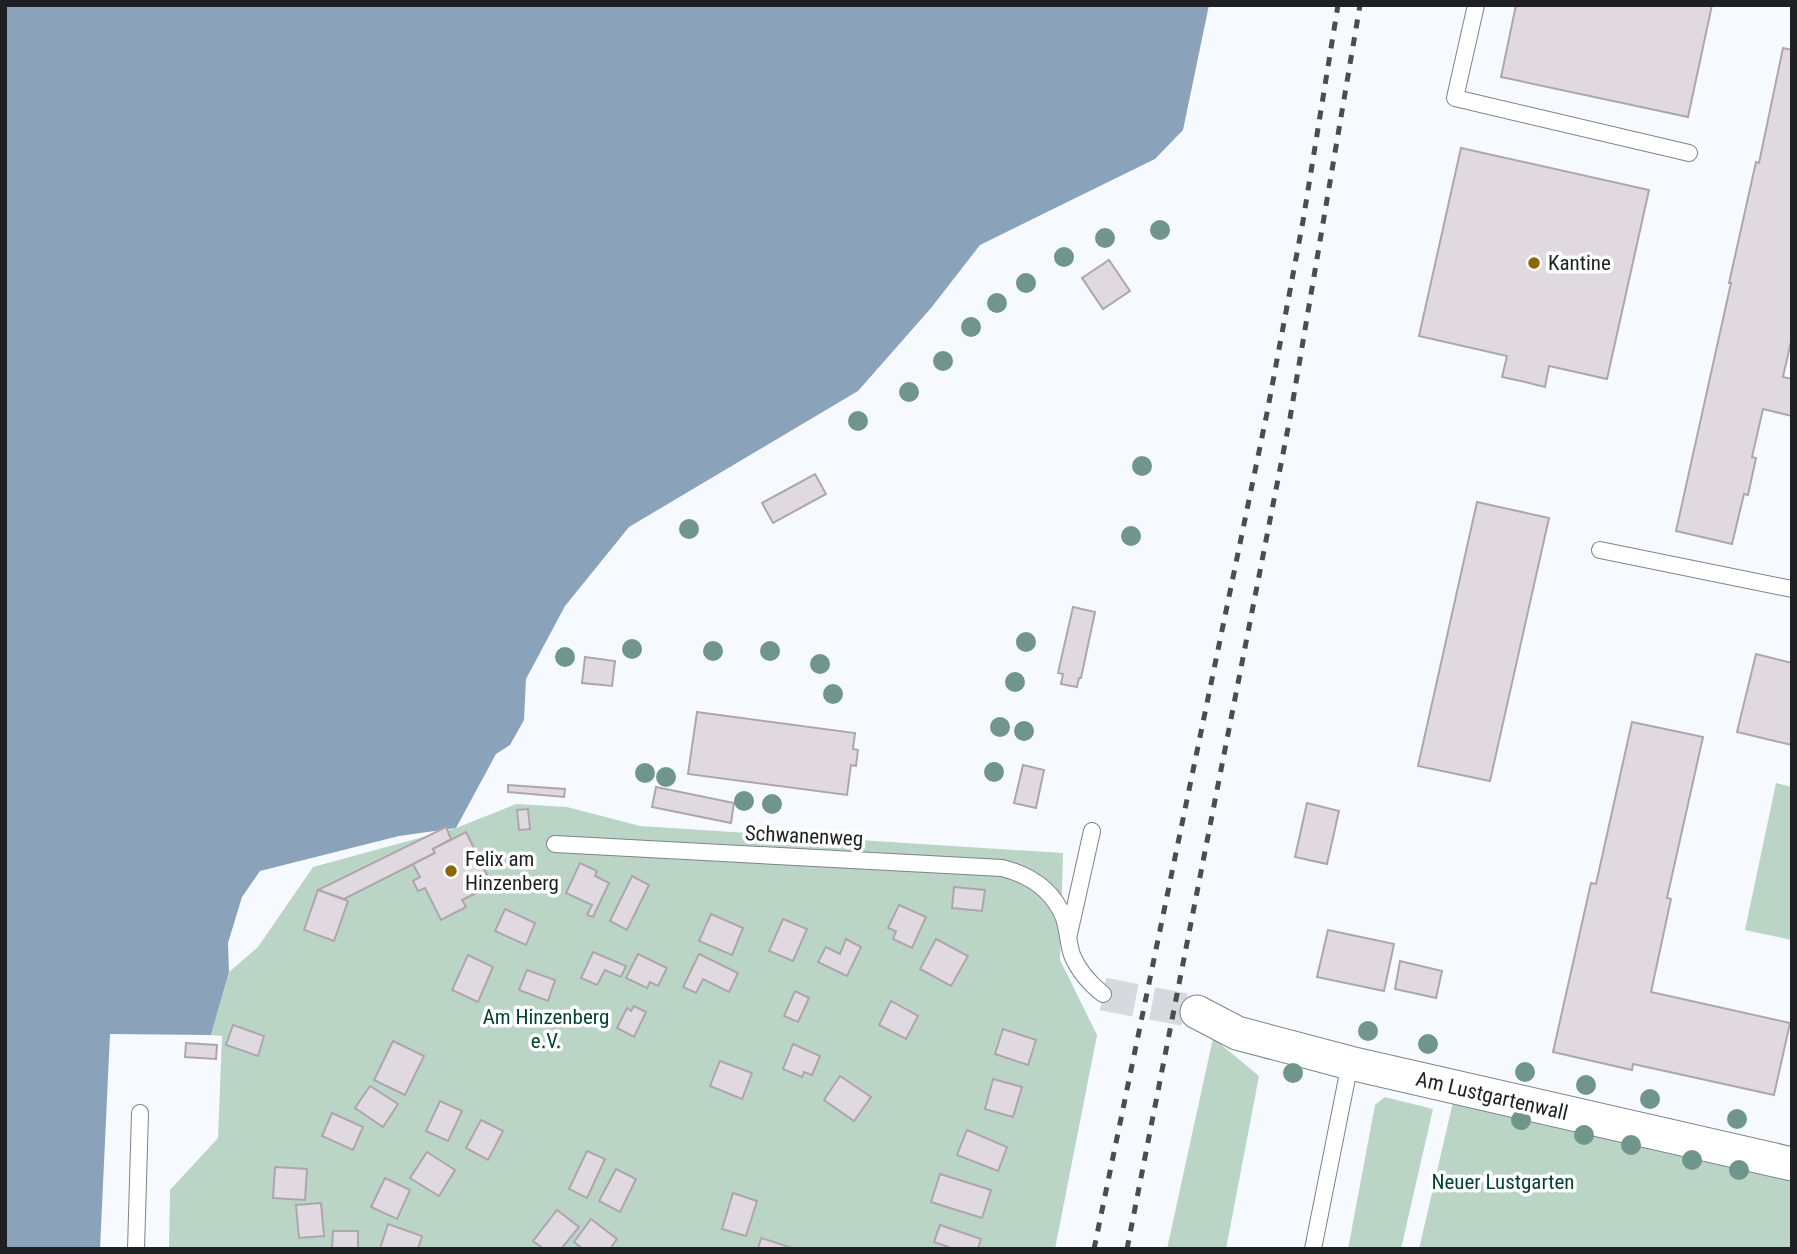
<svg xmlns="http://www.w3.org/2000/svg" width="1797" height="1254" viewBox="0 0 1797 1254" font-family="'Roboto Condensed',sans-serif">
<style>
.green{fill:#bad4c6}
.water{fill:#8ba3ba}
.building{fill:#e1d9e0;stroke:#aea6ad;stroke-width:2}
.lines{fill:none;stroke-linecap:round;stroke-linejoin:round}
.street-tunnel{stroke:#d6d9de;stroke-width:33;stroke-dasharray:33 17;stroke-linecap:butt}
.lane-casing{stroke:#7d838a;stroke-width:18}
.street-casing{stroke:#7d838a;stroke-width:35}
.lane{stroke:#fff;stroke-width:16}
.street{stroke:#fff;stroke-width:33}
.rail{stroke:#4a4d50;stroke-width:5;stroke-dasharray:9 9;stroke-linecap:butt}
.tree{fill:#70968c}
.poi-dot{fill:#8f640a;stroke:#fff;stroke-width:2.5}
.labels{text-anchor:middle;stroke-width:7;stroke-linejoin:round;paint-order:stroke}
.poi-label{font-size:21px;fill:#1e2023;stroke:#fff;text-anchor:start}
.street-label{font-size:21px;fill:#1e2023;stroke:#fff}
.park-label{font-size:21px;fill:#02442d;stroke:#fff}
</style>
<rect width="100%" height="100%" fill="#f6faff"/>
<g class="green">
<polygon points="1776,783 1792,787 1792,940 1745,930"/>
<polygon points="516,804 567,807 640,826 1063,853 1060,960 1097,1035 1055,1249 169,1249 170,1190 218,1138 222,1036 211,1035 229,972 258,947 313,867 456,828"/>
<polygon points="1213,1038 1259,1076 1226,1249 1167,1249"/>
<polygon points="1385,1097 1433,1109 1401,1249 1348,1249 1375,1105"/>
<polygon points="1453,1102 1792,1181 1792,1249 1419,1249"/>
</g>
<polygon class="water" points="5,5 1209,5 1183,130 1155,159 980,245 931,308 858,391 629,527 565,606 526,679 524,720 510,745 496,754 456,828 399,836 260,871 242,897 228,943 229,972 211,1035 110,1034 100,1249 5,1249"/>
<g class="building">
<polygon points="1516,5 1712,5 1688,117 1501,77"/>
<polygon points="1783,48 1792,50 1792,337 1783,377 1792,379 1792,416 1763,409 1752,457 1756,458 1748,495 1744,494 1732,544 1676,531 1731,283 1729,283 1756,162 1759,163"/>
<polygon points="1461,148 1649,190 1607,379 1549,366 1545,387 1521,381 1502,377 1507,356 1419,336"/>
<polygon points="1109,260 1130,291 1103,309 1082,278"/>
<polygon points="815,474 826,494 773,523 762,503"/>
<polygon points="1477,502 1549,518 1490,781 1418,766"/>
<polygon points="1073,607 1095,612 1081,678 1079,678 1077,687 1061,684 1063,674 1058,673"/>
<polygon points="1756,654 1792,663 1792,745 1737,732"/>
<polygon points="585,657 615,661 612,686 582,683"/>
<polygon points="697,712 855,733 853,749 858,750 856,766 851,765 847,795 688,774"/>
<polygon points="1632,722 1703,737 1667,898 1671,899 1651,992 1790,1023 1774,1095 1633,1064 1632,1070 1553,1052 1591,883 1596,884"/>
<polygon points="1023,765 1044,770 1036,808 1014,803"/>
<polygon points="508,785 565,789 564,797 508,792"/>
<polygon points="656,787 734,803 731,823 652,807"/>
<polygon points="1307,803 1339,811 1327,864 1295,857"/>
<polygon points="528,809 530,829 519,830 517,810"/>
<polygon points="446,827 451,839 433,849 435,853 344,899 318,890"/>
<polygon points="466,832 492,885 462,900 466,907 441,920 425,888 418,891 413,881 420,877 413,864 435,853 433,849"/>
<polygon points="580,863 597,871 595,876 609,883 593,917 587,915 592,905 566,893"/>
<polygon points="632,876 649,885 627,930 610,921"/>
<polygon points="954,887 985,890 982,911 952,908"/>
<polygon points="318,890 348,901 334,941 304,930"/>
<polygon points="899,905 926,917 912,948 893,939 896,931 888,928"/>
<polygon points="505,909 535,923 526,945 495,931"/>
<polygon points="711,914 743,928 732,955 699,941"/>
<polygon points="783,919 807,929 793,961 769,951"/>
<polygon points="1328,930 1394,944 1384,991 1317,977"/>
<polygon points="846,939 861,947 847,976 818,962 826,947 840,954"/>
<polygon points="936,939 968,956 951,986 920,969"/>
<polygon points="593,952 626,966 621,977 605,970 597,985 581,978"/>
<polygon points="638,954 667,968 658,986 650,982 647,988 626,978"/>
<polygon points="699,954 738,973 729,992 703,979 696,993 683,987"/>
<polygon points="468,955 493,967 478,1002 452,990"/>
<polygon points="1400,961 1442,971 1436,998 1395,989"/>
<polygon points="527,970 555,980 548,1001 519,990"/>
<polygon points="795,991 809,998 798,1022 784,1016"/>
<polygon points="891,1001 918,1016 906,1039 879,1025"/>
<polygon points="634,1006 646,1012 634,1037 617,1028 627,1008 631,1011"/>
<polygon points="233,1025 264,1036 258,1056 226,1045"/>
<polygon points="1003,1029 1036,1040 1028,1065 995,1054"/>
<polygon points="393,1041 424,1056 405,1095 374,1080"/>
<polygon points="186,1043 217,1045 216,1059 185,1057"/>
<polygon points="793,1044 820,1056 812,1075 804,1072 802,1077 783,1069"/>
<polygon points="720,1061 752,1073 742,1099 710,1086"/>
<polygon points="840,1076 871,1097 854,1121 824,1100"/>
<polygon points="993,1079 1022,1087 1013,1117 985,1109"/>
<polygon points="370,1086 398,1104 383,1127 355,1108"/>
<polygon points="440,1101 462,1111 448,1141 426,1131"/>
<polygon points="332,1113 363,1127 353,1150 322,1136"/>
<polygon points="481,1120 503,1131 488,1160 466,1148"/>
<polygon points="967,1130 1007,1147 998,1171 957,1155"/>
<polygon points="587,1151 605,1159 587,1198 569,1189"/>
<polygon points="427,1152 455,1170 439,1196 410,1178"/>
<polygon points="275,1167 307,1169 305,1200 273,1198"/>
<polygon points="616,1169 636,1179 620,1212 599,1201"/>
<polygon points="940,1174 991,1190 982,1218 931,1202"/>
<polygon points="385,1178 410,1190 397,1219 371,1207"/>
<polygon points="733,1193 757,1201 746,1236 722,1229"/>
<polygon points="321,1203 324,1236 299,1238 296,1205"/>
<polygon points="557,1210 579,1227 561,1249 544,1249 533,1241"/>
<polygon points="591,1219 617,1239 610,1249 583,1249 574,1242"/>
<polygon points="388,1224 422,1236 418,1249 380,1249"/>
<polygon points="940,1225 981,1239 978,1249 954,1249 934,1242"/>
<polygon points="333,1231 358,1231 358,1249 332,1249"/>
<polygon points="761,1238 792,1248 792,1249 758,1249"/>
</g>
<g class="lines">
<polyline class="street-tunnel" points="1103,994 1197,1012"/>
<g class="lane-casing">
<g id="lane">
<polyline points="1476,5 1455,98 1689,153"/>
<polyline points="1600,550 1792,589"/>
<path d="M555,844L1002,868C1030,875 1053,890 1064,918C1068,930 1068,943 1072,955C1079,972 1089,983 1103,994"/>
<polyline points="1069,934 1092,831"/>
<polyline points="136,1249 140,1113"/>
<polyline points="1313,1249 1350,1063"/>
</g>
</g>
<g class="street-casing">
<polyline id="street" points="1197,1012 1237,1033 1350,1063 1792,1164"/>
</g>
<use href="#lane" class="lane"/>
<use href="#street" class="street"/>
<g class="rail">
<polyline points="1094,1249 1267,413 1303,221 1338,5"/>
<polyline points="1127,1249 1290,418 1360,5"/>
</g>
</g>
<g class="tree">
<circle cx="1160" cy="230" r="10"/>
<circle cx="1105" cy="238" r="10"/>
<circle cx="1064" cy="257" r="10"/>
<circle cx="1026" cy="283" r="10"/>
<circle cx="997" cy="303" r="10"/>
<circle cx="971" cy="327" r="10"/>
<circle cx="943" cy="361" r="10"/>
<circle cx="909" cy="392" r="10"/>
<circle cx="858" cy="421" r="10"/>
<circle cx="1142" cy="466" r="10"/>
<circle cx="689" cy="529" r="10"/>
<circle cx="1131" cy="536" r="10"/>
<circle cx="1026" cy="642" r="10"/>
<circle cx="632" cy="649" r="10"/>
<circle cx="713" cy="651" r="10"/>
<circle cx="770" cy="651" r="10"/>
<circle cx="565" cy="657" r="10"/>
<circle cx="820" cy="664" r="10"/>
<circle cx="1015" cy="682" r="10"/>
<circle cx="833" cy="694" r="10"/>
<circle cx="1000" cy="727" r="10"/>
<circle cx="1024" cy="731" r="10"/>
<circle cx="994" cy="772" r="10"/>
<circle cx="645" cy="773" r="10"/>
<circle cx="666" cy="777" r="10"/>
<circle cx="744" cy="801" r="10"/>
<circle cx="772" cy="804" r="10"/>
<circle cx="1368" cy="1031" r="10"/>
<circle cx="1428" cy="1044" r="10"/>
<circle cx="1525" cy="1072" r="10"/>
<circle cx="1293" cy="1073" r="10"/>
<circle cx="1586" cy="1085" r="10"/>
<circle cx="1650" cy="1099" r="10"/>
<circle cx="1737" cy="1119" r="10"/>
<circle cx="1521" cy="1120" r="10"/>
<circle cx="1584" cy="1135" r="10"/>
<circle cx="1631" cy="1145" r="10"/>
<circle cx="1692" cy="1160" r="10"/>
<circle cx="1739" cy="1170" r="10"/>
</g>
<g class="poi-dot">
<circle cx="1534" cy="263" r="7"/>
<circle cx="451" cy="871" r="7"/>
</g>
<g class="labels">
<g class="poi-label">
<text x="1548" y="270">Kantine</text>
<text x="465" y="866">Felix am<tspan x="465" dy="24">Hinzenberg</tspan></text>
</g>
<g class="street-label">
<text transform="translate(804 836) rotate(3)" y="7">Schwanenweg</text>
<text transform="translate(1492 1096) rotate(13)" y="7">Am Lustgartenwall</text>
</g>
<g class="park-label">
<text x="546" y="1024">Am Hinzenberg<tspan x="546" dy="24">e.V.</tspan></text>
<text x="1503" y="1189">Neuer Lustgarten</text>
</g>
</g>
<rect width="1797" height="1254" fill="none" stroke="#1e2023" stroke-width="14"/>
</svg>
